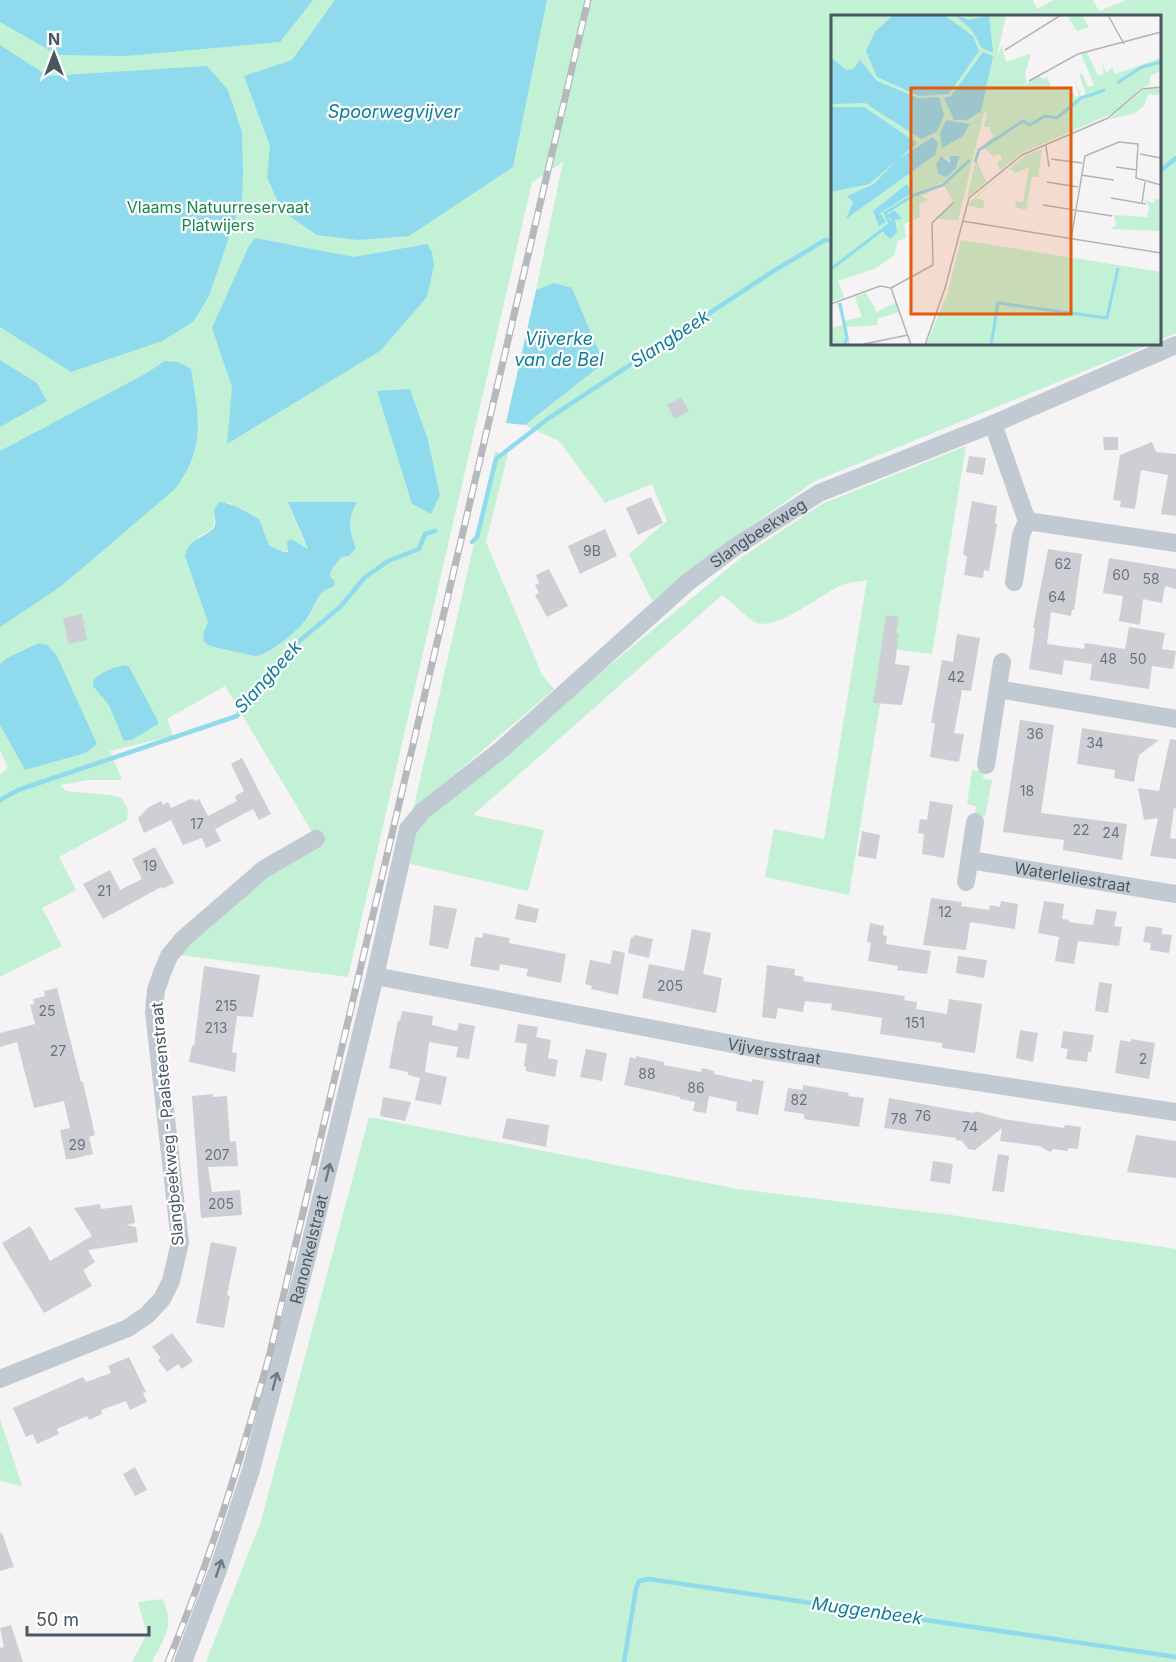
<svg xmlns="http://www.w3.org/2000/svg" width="1176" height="1662" viewBox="0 0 1176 1662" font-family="Inter,sans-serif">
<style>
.green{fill:#c3f1d5;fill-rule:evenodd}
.water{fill:#90daee}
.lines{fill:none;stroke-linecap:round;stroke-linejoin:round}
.stream{stroke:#90daee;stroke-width:4.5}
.building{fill:#cdcfd5}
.street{stroke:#c1cad2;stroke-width:18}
.rail-casing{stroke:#b5b8bd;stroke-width:7}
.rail{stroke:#fff;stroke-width:4.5;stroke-dasharray:14;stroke-linecap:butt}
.oneway{stroke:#6e7983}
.labels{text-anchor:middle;stroke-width:4.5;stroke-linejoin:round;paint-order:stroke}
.number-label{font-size:14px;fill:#6b747e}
.park-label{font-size:16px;fill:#17864f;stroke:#fff}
.street-label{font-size:16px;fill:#4a5661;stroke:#fff}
.water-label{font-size:18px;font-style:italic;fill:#0c7c9b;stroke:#fff}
.inset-river{fill:none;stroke:#90daee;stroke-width:3}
.inset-road{fill:none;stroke:#b1b4b9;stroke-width:1.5}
.view{fill:#e8590c;fill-opacity:0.15;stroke:#e8590c;stroke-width:3}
.inset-edge{fill:none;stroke:#4a5661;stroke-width:3}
</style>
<rect width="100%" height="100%" fill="#f5f3f3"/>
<g class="green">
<path d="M0,0H1033L1037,9L1053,0H1093L1099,11L1127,0H1176V333L1160,340V16H832V344H1151L815,481L735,537L652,601L629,554L667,521L652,484L605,503L559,441L525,425L604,363L572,288L536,290L563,162L532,182L348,977L180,955L199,935L259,882L318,842L225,686L167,719L173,736L110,751L122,780H89L60,785L66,791L110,795L121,798L128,809L127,820L59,857L76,890L42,908L62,946L0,977V774L8,768L0,750V725L25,770L86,753L7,658L0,664ZM410,389L428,440L440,494L377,392ZM229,502L239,510L259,519L269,545L283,552L308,549L302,537L288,502L351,512C348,524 351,536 356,548L341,557L331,571L326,589L320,594L307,619L210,646L204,642L203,634L208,622L198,537C215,528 215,529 214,510Z"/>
<path d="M966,446L932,654L889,649L849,895L765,877L774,829L824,839L867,580C860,582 851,582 844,584C823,592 776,633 755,622C746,617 732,602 722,595L473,815L544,830L528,891L406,863L415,835L426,821L456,791L742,557L822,504Z"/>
<polygon points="495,452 508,454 486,542 542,675 554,689 413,810"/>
<polygon points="972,770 984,772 983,779 992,780 985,817 975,816 976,806 967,804"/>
<polygon points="369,1117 738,1189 951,1215 1176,1249 1176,1662 206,1662 261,1521"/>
<polygon points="0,1419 22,1486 0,1481"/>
<path d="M162,1599C176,1624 164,1638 152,1662H132L147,1634L138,1602Z"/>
</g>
<g class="water">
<polygon points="0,0 313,0 280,42 125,56 58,55 0,22"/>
<polygon points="335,0 547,0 513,167 409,236 358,240 317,235 282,211 267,177 270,146 244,76 292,60"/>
<polygon points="0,45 48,76 207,66 228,90 242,132 243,175 242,199 209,296 193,322 162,341 71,372 0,327"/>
<polygon points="255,238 354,257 427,244 432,252 434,265 427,297 380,351 227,444 232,387 212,328 248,248"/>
<polygon points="554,283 572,288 604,363 525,425 506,423 536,290"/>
<polygon points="0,360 37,383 47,401 0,427"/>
<path d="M165,361L178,362L191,369C199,416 206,450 174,490L60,587L0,627V451L145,374Z"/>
<polygon points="410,389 428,440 440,495 431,514 412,504 377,391"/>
<path d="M219,502C232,502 247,513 259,519L269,545L283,552H288L287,542L291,539L308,549L288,502H357C347,519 349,531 356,548L349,556L341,557L331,571L330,576L335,582L333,587C316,591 316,606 307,618C299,630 269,655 255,656L210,646L204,642L203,634L208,622L185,556C187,538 213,535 215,525C216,520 214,514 214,510Z"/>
<polygon points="39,643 47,645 56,654 97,744 86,753 25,770 0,725 0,664 7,658"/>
<path d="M126,665L129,667L158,721V724L132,740L124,741L109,705L93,686V680C102,672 113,667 126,665Z"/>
</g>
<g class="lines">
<g class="stream">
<polyline points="1160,171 1176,158"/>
<polyline points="472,542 477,537 496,459 549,418 772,272 825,240 832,240"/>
<polyline points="0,800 18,790 237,716 263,679 297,643 340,607 364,578 388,561 419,549 425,534 435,531"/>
<polyline points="624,1662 636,1589 639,1581 649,1579 1176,1657"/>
</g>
</g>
<g class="building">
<polygon points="681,397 689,411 675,419 667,405"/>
<polygon points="1103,437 1118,437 1118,450 1104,450"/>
<polygon points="1152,442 1156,452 1176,454 1176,516 1161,514 1168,475 1141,470 1135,509 1120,507 1121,501 1113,500 1120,455"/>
<polygon points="969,456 986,458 983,475 966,472"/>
<polygon points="651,497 663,523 638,535 626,508"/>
<polygon points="972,501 997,506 995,523 997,524 989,571 984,570 983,578 964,575 967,557 963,554"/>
<polygon points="605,529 617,556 580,574 568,546"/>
<polygon points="1048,549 1082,554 1074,610 1072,610 1071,616 1051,612 1047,644 1084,649 1085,643 1125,649 1129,627 1165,633 1162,649 1176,651 1173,669 1152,666 1149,689 1090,680 1092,664 1064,660 1062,675 1029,669 1035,628 1033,628"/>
<polygon points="1109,558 1176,569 1176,589 1165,586 1162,603 1143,599 1140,625 1119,621 1123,596 1103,593"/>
<polygon points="549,569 568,606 547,617 535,595 539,593 535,585 539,583 536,575"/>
<polygon points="82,614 87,640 68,644 63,618"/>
<polygon points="886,615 899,617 896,633 899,633 895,664 910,666 902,705 873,703"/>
<polygon points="957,634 980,638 971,691 962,690 954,733 964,734 959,762 930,757 935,723 931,723 942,660 953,662"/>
<polygon points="1020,720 1054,725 1041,813 1127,824 1122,860 1063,850 1064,840 1003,832"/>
<polygon points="1082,728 1113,733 1159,740 1139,755 1134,782 1114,778 1115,770 1077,764"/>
<polygon points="1170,739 1176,740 1176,809 1174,808 1170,838 1176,839 1176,859 1150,856 1158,818 1144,820 1138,788 1159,791"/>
<polygon points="242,758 271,814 259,820 253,809 215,829 221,841 206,848 202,838 183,845 171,820 144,833 138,818 149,807 161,801 163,805 168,802 171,808 188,800 193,799 195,801 199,799 208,816 237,801 235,796 244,791 231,764"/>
<polygon points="930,801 953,805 944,858 922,854 924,834 918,833 920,819 927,820"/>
<polygon points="862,831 880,835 876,859 858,856"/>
<polygon points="155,847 174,883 162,889 161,887 103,919 83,884 110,870 120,890 142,879 132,859"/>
<polygon points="931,898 962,902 961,906 989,910 990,905 1000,907 1001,901 1018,904 1015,929 970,922 966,950 923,945"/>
<polygon points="1044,901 1064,904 1062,919 1069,920 1069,922 1093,925 1096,909 1117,912 1114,926 1122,927 1119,946 1078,941 1074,964 1055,961 1059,937 1038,933"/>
<polygon points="518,904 539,909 536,923 515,919"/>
<polygon points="434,905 457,909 448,949 429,945"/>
<polygon points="870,923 884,926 883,935 887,936 886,944 931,951 927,974 897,970 898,966 868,961 871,943 867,942"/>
<polygon points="1146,926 1162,928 1162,934 1172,935 1169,953 1150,950 1151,943 1143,942"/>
<polygon points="692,929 711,933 703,974 722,978 716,1013 642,998 649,964 684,971"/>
<polygon points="483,933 510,938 509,943 566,954 561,983 526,976 528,969 500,964 499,971 470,966 475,937 482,938"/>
<polygon points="634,935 653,939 649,958 628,953 631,937 633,938"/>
<polygon points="613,950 625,953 618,995 591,989 592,986 585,984 590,960 610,964"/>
<polygon points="958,956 987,960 984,978 956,973"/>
<polygon points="767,965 795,969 794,975 804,977 803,981 905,996 904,1000 917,1002 916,1009 947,1014 949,999 982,1004 975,1053 942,1048 942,1043 880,1034 882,1018 831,1010 832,1004 805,1001 803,1012 778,1008 776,1019 762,1017"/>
<polygon points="204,966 260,975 253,1017 237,1016 232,1052 237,1053 235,1072 189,1062 192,1045 194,1046"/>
<polygon points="1099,982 1112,984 1108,1013 1095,1011"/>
<polygon points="57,988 81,1082 83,1082 95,1135 89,1137 93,1154 72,1159 66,1159 60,1130 70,1128 64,1101 34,1108 17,1042 0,1047 0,1033 35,1024 30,1005 34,1004 33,999 45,996 44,991"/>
<polygon points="402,1011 433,1016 432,1025 457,1031 459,1023 475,1026 469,1059 456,1057 458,1047 429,1042 425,1072 447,1077 441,1105 415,1100 420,1078 408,1075 408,1072 389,1068 398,1020 400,1021"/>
<polygon points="518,1024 538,1027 536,1037 551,1040 548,1058 558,1060 555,1077 526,1071 526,1067 524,1066 527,1044 515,1042"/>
<polygon points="1020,1030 1038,1033 1033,1062 1016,1058"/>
<polygon points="1063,1031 1094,1035 1091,1052 1088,1052 1087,1062 1066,1059 1068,1049 1061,1048"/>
<polygon points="1131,1039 1155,1043 1149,1079 1115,1073 1120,1040 1131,1042"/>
<polygon points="586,1049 607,1053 602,1081 580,1077"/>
<polygon points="636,1056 664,1062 664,1065 701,1072 702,1068 714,1071 714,1074 752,1082 752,1079 764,1081 758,1115 736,1111 737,1102 709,1096 706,1113 693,1111 695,1102 680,1099 680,1097 624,1085 630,1057 636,1059"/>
<polygon points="803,1085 849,1093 848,1096 864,1098 859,1127 804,1119 804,1114 784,1111 788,1088 803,1090"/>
<polygon points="213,1094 213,1097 227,1096 230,1142 236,1141 238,1166 208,1167 212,1192 240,1190 242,1215 201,1218 192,1096"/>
<polygon points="383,1097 411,1102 405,1121 380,1116"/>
<polygon points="889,1098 960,1111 975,1113 975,1111 1003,1119 1064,1128 1065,1125 1081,1127 1078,1149 1068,1148 1068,1151 1053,1149 1050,1152 1039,1146 1000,1141 1002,1128 975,1150 968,1149 962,1141 956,1140 956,1138 884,1128"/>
<polygon points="507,1118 549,1125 546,1147 502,1138"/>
<polygon points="1136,1135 1176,1141 1176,1178 1127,1172"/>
<polygon points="998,1154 1009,1156 1004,1192 992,1191"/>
<polygon points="933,1161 953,1164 950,1184 930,1181"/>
<polygon points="100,1204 101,1209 132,1205 135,1223 126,1225 136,1227 138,1242 88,1250 95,1262 83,1270 92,1286 44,1313 2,1243 30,1226 50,1261 92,1236 74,1208"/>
<polygon points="211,1242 237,1247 227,1295 230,1296 224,1328 196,1323"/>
<polygon points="172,1333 193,1361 182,1369 178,1364 167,1372 158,1360 161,1358 152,1347"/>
<polygon points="129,1357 146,1392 143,1393 147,1402 130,1410 126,1401 101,1410 102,1414 89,1420 87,1416 57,1429 59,1434 37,1444 33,1434 26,1437 13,1408 83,1377 86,1382 111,1373 108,1366"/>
<polygon points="135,1467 147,1490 135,1496 123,1474"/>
<polygon points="0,1533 2,1533 14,1567 0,1571"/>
<polygon points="11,1625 23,1662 0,1662 0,1648 4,1647 0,1628"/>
</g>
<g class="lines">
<g class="street">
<polyline points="993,424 1027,521 1021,535 1014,582"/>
<polyline points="1027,521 1176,543"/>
<polyline points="998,689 1176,719"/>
<polyline points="986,765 1002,662"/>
<path id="s1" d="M970,860L1176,894"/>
<polyline points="966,882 975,822"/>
<path id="s2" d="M375,976L764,1050L1176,1112"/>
<polyline points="0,1379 128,1328 147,1315 162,1299 171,1281 180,1242 154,1012 156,990 162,973 169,956 183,939 264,869 316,839"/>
<path id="s3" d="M183,1662L218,1570L251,1470L305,1265L375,976L408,829L423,811L502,749L688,582L735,547L819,493L993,424L1176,345"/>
</g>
<g class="rail-casing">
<path id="rail" d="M168,1662C210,1561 241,1458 270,1353L588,0"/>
</g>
<use href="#rail" class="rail"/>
</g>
<defs><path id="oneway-shaft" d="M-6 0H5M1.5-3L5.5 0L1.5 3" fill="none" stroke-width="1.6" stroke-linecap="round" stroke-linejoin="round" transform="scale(1.5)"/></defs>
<g class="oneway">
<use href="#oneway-shaft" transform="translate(328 1172) rotate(-76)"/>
<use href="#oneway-shaft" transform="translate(275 1381) rotate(-75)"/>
<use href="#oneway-shaft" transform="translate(219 1568) rotate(-71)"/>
</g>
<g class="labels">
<g class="number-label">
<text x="592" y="556">9B</text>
<text x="1063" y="569">62</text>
<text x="1121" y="580">60</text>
<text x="1151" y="584">58</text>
<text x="1057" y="602">64</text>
<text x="1108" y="664">48</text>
<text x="1138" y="664">50</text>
<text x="956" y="682">42</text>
<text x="1035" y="739">36</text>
<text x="1095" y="748">34</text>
<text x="1027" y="796">18</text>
<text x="197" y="829">17</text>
<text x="1081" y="835">22</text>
<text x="1111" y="838">24</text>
<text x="150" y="871">19</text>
<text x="104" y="896">21</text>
<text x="945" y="917">12</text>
<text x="670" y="991">205</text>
<text x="226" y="1011">215</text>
<text x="47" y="1016">25</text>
<text x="915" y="1028">151</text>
<text x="216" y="1033">213</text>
<text x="58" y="1056">27</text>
<text x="1143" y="1064">2</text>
<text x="647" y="1079">88</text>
<text x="696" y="1093">86</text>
<text x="799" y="1105">82</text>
<text x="923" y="1121">76</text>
<text x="899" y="1124">78</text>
<text x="970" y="1132">74</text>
<text x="77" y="1150">29</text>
<text x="217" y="1160">207</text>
<text x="221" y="1209">205</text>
</g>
<g class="park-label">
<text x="218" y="213">Vlaams Natuurreservaat<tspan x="218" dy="18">Platwijers</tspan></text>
</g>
<g class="street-label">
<text dy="6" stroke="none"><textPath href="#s3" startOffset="1323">Slangbeekweg</textPath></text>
<text dy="6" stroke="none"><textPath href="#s1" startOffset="104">Waterleliestraat</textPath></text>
<text dy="6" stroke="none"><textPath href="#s2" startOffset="406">Vijversstraat</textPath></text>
<text transform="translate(167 1124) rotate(-95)" y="6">Slangbeekweg - Paalsteenstraat</text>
<text dy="6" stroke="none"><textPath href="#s3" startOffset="432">Ranonkelstraat</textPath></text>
</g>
<g class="water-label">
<text x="394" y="118">Spoorwegvijver</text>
<text x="559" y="345">Vijverke<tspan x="559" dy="21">van de Bel</tspan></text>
<text transform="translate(670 339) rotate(-33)" y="6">Slangbeek</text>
<text transform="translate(268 677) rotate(-48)" y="6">Slangbeek</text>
<text transform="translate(867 1611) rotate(8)" y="6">Muggenbeek</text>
</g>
</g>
<g transform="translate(831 15)">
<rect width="330" height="330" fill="#f5f3f3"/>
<path d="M0,0H175L166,41L171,31L175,47L200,38L194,59L196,69L207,60L212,64L216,62L221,74L239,71L244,82L248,81L243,64L250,81L255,79L248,59L251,58L257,72L263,70L250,39L256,37L267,61L273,59L271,47L275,58L281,52L284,59L330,43V56L319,61V69L307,75L291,94L191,138L169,155L166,148L171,144L169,139L162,141L151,131L162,122L158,112H153L156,96L153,98L127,206L105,203L123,188L111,167L95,175L97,179L89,180L97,185L88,189L89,202L73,209L75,223L67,226L63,240L45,253L7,266L13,282L0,287ZM120,141L128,142V148L122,157L109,161L105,148L111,141L122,148ZM236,0H251L258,12L246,16ZM314,73H330V80L317,79L313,91L302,99L279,104ZM147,134L146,147L155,167L136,183ZM211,134L207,162H201L195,195L184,192L185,186L192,187L198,152L185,158L178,154L145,183L154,186L152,194L135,190L192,142ZM324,184L330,185V216L280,214L285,210L283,200L316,202L318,191L313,185L323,188ZM130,225L330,257V330H95L116,280ZM35,278L46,297L65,287L68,297L46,304L47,310L16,312L19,330H0V313L12,310L6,288H9L13,306L31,302L24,282Z" fill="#c3f1d5" fill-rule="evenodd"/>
<path d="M62,0H113L142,21L148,36L118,79L88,81L46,62L35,36L44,17ZM124,0L139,5L158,0L162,38L150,32L141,15ZM152,37L162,41L150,96L136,105H123L113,83L120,81ZM0,42L15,55L22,54L29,45L46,66L87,83L108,82L113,100L106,117L90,124L34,88L0,89ZM0,92H33L86,128L38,169L0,177ZM115,105L139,109L132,121L111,133L109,118ZM102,122L107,128L104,140L15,204L22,187L16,181L43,169L66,145ZM110,141L119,148V141H129L125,153L116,162L108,160L105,149ZM76,169L81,178L49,198L55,207L48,211L42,196ZM63,195L71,204L64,205L66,217L59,224L51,216L60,209V203L55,201Z" fill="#90daee"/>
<path class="inset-river" d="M286,68L311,52L330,47M144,147L148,135L192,106L199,110L214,101L226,103L250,83L274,75M0,254L59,209L54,198L83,180L112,170L139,145M9,288L16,323L13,330M160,330L167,288L276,303L287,253"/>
<path class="inset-road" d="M277,0L293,29M174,35L230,0M198,66L247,39L330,17M215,131L218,152M309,139L330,143M220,144L251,148M285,152L306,155M250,160L283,165M216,167L247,172M280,183L315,189M311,188L314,167M212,190L281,201M131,206L330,238M240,224L254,141L288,127L307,129L305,163L330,170M60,273L102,250L101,208L123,187M60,273L80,330M0,289L49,271L60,273M33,329L77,320M94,330L114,273L138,183L191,140L277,103L311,74L330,72"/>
<path class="view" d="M80,73H240V299H80Z"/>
<rect width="330" height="330" class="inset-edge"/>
</g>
<g transform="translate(54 54)" stroke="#ffffff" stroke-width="4.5" paint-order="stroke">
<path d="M0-4.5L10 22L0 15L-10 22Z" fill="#4a5661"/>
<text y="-9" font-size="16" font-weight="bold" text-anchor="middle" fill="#4a5661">N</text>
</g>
<path d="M27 1626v9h122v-9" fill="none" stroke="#4a5661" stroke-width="3"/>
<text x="36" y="1626" font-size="18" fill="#4a5661" stroke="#ffffff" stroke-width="4.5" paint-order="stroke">50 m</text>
</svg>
